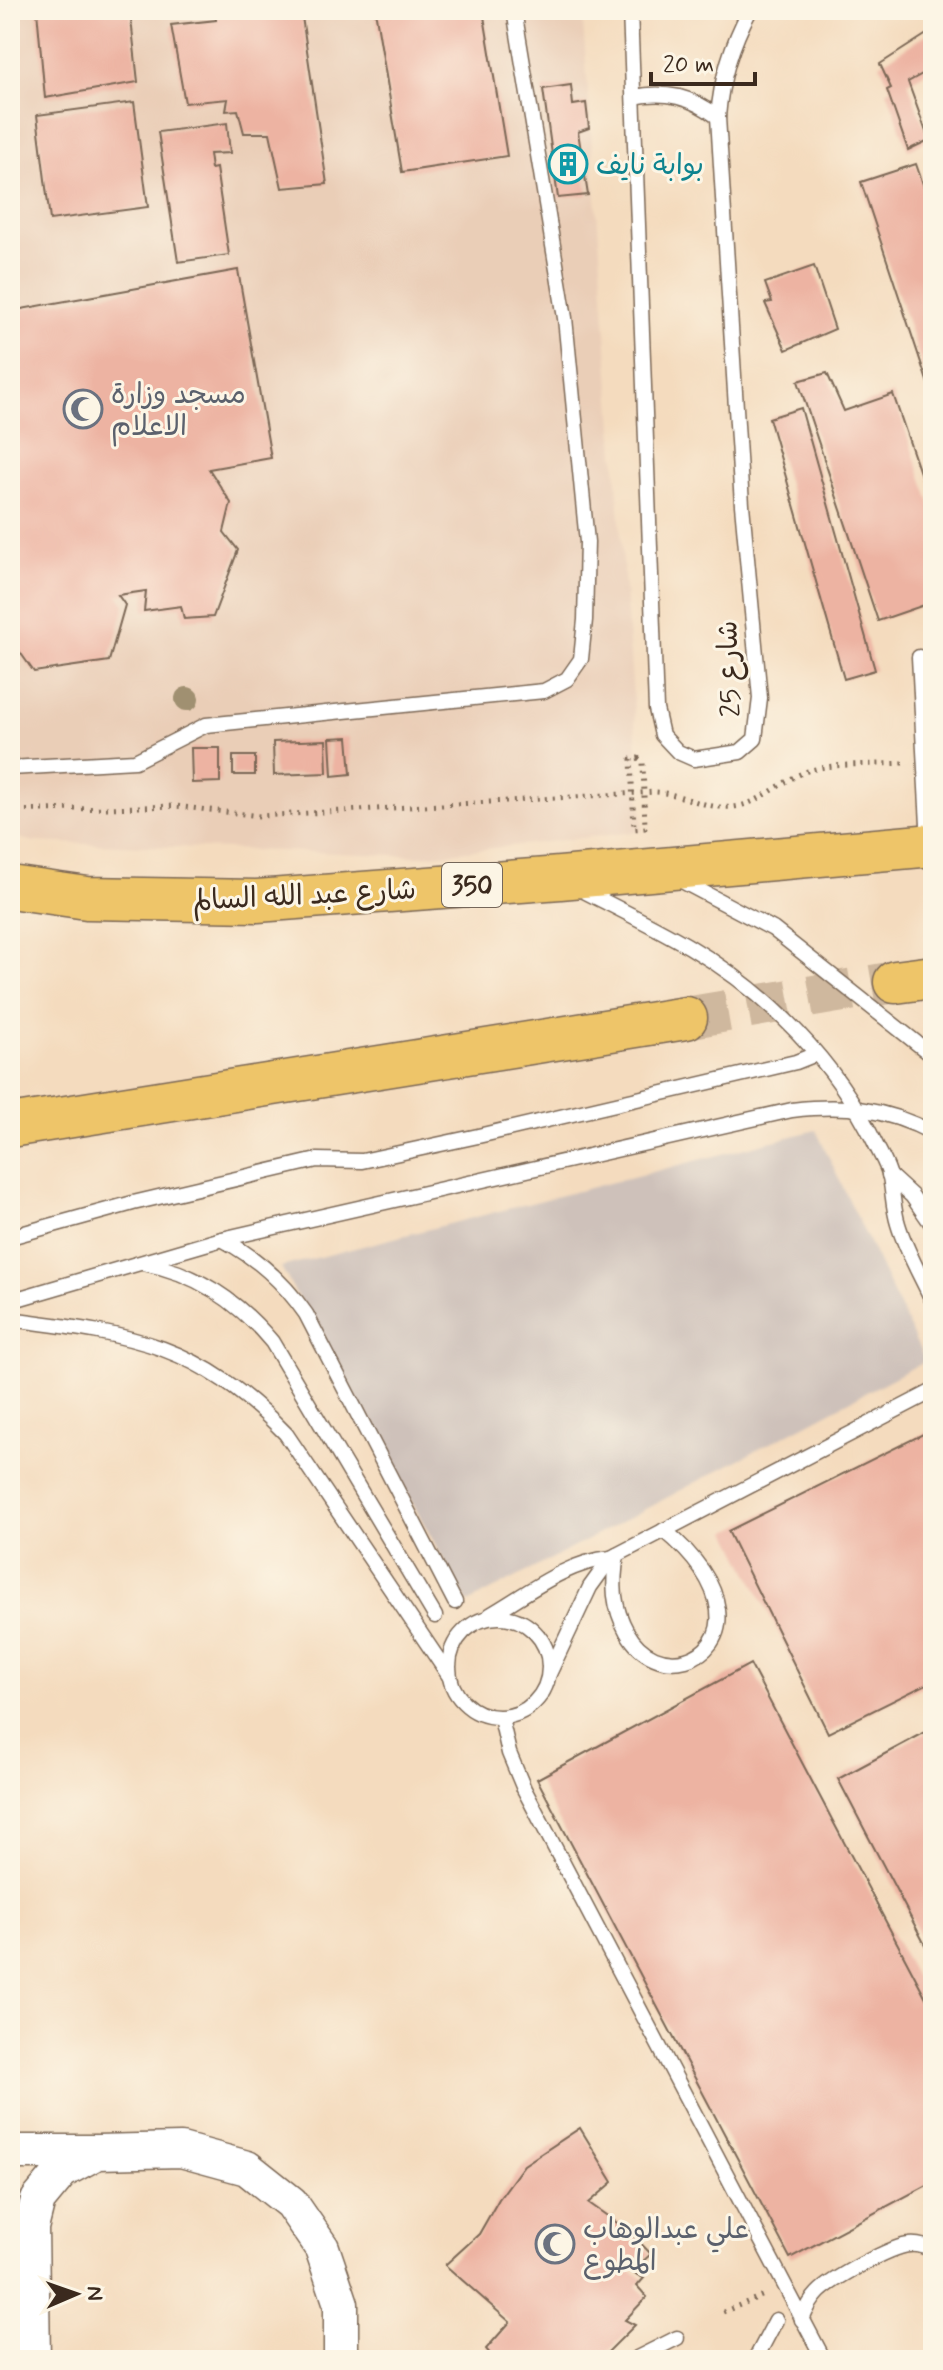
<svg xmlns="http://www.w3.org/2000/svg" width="943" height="2370" viewBox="0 0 943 2370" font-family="Mynerve,'Playpen Sans Arabic',sans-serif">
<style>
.built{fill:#eaceb7}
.industrial{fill:#cec1ba}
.building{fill:#edb3a2}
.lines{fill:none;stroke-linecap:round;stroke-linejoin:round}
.primary-tunnel{stroke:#cfb89e;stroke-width:42;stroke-dasharray:42 21;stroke-linecap:butt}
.service-casing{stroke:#7c6856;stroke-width:17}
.tertiary-casing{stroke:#7c6856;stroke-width:37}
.primary-casing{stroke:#7c6856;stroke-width:45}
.path{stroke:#7c6856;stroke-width:5;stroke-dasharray:2 6;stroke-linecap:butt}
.service{stroke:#fff;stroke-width:14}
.tertiary{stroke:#fff;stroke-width:34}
.primary{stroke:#eec569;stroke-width:42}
.tree{fill:#a09071}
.labels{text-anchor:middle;stroke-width:6;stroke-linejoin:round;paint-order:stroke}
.shield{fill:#fcf5e5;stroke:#75675a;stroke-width:2}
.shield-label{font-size:26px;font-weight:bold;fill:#3b2a1e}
.culture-label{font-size:28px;fill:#0d838f;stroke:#fcf5e5;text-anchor:start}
.worship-label{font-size:28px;fill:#5b616d;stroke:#fcf5e5;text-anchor:start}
.street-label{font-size:28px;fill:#3b2a1e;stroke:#fcf5e5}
</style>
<rect width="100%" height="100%" fill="#fcf5e5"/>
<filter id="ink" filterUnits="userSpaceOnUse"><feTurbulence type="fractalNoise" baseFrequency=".0125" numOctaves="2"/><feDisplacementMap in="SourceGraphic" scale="16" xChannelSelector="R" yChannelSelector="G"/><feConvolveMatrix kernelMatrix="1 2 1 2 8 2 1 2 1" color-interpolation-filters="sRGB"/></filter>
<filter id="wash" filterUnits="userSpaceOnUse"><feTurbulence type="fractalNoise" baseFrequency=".006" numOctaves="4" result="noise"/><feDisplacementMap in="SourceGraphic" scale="32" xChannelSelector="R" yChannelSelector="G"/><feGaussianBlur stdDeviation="1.8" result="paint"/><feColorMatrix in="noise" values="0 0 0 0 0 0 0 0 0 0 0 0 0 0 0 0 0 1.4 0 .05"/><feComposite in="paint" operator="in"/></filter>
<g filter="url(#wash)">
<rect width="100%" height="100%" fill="#f4dbbe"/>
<polygon class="built" points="10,10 582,10 643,831 422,856 35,842 10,836"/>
<polygon class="industrial" points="816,1130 925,1361 468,1603 281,1267"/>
<g id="blocks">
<g class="building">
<polygon points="37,10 130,10 138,82 45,98"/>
<polygon points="215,10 301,10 327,184 282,188 270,133 244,133 238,110 226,111 228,99 185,103 171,25 216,20"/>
<polygon points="375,10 483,10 507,156 402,172"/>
<polygon points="933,30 933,68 908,82 929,140 908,150 887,90 891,88 880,64"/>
<polygon points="571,85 573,105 586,103 589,128 578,132 588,195 558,198 543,89"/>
<polygon points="134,102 148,207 50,220 37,115"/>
<polygon points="227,123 230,153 209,154 211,169 216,168 229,255 178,262 158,132"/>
<polygon points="916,164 933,213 932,396 861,182"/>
<polygon points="10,204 18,244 10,245"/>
<polygon points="814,266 835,329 786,350 765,303 772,302 765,283"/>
<polygon points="238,270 271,458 209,469 231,503 224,532 238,550 213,617 184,619 181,606 144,611 146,591 118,595 125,605 109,661 34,672 10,638 10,311"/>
<polygon points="827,373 844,411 893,394 933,511 933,602 878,621 798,381"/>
<polygon points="801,408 875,670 844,679 769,418"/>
<polygon points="348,737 351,774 332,776 330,738"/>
<polygon points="326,740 327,773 274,775 273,742"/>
<polygon points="191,748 220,748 220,782 192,783"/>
<rect x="233" y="756" width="22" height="19"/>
<polygon points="933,1429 933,1681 828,1733 728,1531"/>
<polygon points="750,1664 933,2011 933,2182 790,2258 537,1779"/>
<polygon points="933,1728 933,1960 838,1779"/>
<polygon points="580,2128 613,2182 589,2203 630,2232 651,2254 631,2272 644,2278 637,2286 647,2297 625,2320 635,2325 600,2360 594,2355 589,2360 533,2360 529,2357 527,2360 495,2360 486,2349 510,2322 445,2265 479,2234 499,2199 524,2165"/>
</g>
</g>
</g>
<g filter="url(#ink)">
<use href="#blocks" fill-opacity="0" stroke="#7c6856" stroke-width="2"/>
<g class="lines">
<polyline class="primary-tunnel" points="686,1018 895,982"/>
<g class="service-casing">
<g id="service">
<path d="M630,10L656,709L662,735L678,752L694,759L740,752L755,739L760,698L742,505L718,117C721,78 731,45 750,10"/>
<path d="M634,97C666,90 692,97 718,117"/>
<polyline points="919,657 929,844"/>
<polyline points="10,768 135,761 206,725 544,691 567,679 581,659 585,620 587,542 565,318 514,10"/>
<polyline points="678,879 773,929 933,1056"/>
<path d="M578,888C615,907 654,926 690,947C768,993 836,1062 875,1143C880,1154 888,1166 890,1177C893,1193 893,1208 898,1224C906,1251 921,1276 933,1302"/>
<polyline points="889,1175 912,1196 933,1226"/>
<polyline points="10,1237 133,1203 317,1160 362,1161 478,1136 796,1062 816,1054"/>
<path d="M222,1239C257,1258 283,1281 306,1314L455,1602"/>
<path d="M143,1263C197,1273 238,1301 272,1342L435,1616"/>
<path d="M10,1301L222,1239L792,1110C845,1104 885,1108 933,1133"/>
<path d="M10,1319C132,1335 197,1342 286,1434L450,1677"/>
<path d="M617,1555C612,1584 613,1607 627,1632C656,1684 725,1662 718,1610C714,1578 688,1550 664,1530"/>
<path d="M490,1615C528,1593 566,1562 611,1558"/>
<circle cx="499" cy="1667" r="50"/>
<polyline points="549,1674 590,1587 611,1558 933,1391"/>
<polyline points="501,1718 509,1753 524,1789 824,2360"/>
<path d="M802,2320C806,2310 810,2301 818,2293C830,2280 892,2246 909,2245C918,2244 925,2246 933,2251"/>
<polyline points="633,2360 677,2338"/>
<polyline points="755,2360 776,2320"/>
</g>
</g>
<g class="tertiary-casing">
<g id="tertiary">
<polyline points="10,2152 92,2152"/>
<polyline points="33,2360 31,2228 38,2200 62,2171 97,2152 181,2150 247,2168 291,2203 322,2248 341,2304 341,2360"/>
</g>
</g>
<g class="primary-casing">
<g id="primary">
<polyline points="10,887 87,898 257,901 560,878 933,845"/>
<polyline points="895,982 933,977"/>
<polyline points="10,1126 686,1018"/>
</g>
</g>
<g class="path">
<polygon points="638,758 643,762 645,828 634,829 631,759"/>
<path d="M10,811L175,806L260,816L655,792C682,793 706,810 733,807C762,804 783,778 811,770C836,763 875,765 903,763"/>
<polyline points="723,2312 764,2295"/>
</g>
<use href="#service" class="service"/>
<use href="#tertiary" class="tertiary"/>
<use href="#primary" class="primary"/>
</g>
<circle class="tree" cx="187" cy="699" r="12"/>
</g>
<defs>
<g id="building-ring" transform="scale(2)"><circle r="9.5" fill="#fcf5e5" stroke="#0f9aa8" stroke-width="1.5"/><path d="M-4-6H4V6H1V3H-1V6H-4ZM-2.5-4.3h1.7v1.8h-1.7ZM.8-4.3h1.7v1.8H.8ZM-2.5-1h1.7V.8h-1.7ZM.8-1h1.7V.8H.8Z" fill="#0f9aa8"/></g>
<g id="mosque-ring" transform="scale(2)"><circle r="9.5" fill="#fcf5e5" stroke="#6b7280" stroke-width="1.5"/><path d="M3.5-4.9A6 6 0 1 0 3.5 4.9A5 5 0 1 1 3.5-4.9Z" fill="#6b7280"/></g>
</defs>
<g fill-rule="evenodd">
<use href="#building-ring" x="568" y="164"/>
<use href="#mosque-ring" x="83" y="409"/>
<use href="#mosque-ring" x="555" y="2244"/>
</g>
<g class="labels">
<rect class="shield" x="442" y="863" width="60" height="44" rx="6"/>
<g class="shield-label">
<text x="472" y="894">350</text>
</g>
<g class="culture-label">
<text x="596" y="174">بوابة نايف</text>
</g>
<g class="worship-label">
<text x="111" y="403">مسجد وزارة<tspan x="111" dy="32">الاعلام</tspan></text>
<text x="583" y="2238">علي عبدالوهاب<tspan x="583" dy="32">المطوع</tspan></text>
</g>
<g class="street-label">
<text transform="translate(728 669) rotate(-92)" y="10">شارع 25</text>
<text transform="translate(304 894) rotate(-3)" y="10">شارع عبد الله السالم</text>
</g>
</g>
<rect width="943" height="2370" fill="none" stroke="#fcf5e5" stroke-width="40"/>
<g transform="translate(76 2294) rotate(88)" stroke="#fcf5e5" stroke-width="6" paint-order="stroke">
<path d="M0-6L14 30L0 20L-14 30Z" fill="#3b2a1e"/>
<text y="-12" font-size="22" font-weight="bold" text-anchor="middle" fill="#3b2a1e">N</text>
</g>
<path d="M651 72v12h104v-12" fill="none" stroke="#3b2a1e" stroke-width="4"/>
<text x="663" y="72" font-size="24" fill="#3b2a1e" stroke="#fcf5e5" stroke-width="6" paint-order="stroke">20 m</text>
</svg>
